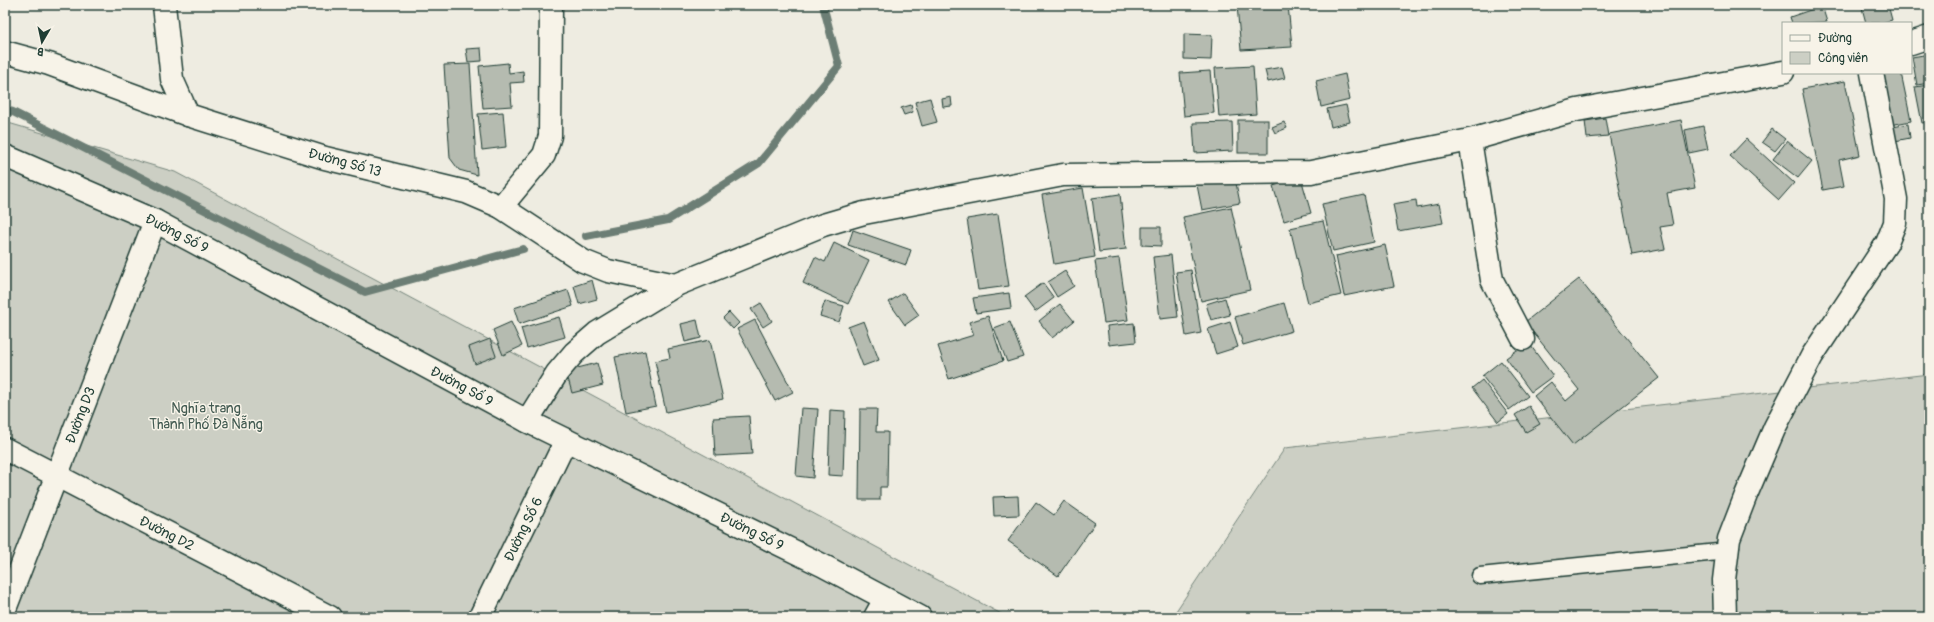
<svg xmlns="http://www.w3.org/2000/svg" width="1934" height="622" viewBox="0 0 1934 622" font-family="Pangolin,sans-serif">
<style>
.green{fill:#cccfc4;stroke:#76867c}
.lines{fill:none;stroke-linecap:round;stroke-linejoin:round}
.stream{stroke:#6c7e74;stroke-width:8}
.building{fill:#b5bbb0;stroke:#1f3d34}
.service-casing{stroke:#1f3d34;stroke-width:19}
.minor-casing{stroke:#1f3d34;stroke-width:25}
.service{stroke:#f7f3e8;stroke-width:16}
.minor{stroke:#f7f3e8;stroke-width:22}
.labels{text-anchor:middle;stroke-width:3;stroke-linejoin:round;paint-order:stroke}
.street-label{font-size:14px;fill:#1f3d34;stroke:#f7f3e8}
.park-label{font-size:14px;fill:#425a51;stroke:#f7f3e8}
</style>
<rect width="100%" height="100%" fill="#eeece1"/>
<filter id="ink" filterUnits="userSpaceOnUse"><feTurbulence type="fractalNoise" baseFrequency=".025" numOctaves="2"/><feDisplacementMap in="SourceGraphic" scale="8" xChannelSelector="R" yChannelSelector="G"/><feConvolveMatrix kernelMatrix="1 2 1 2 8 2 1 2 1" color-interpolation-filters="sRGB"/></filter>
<g filter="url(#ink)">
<g class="green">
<polygon points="5,122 175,172 1007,617 5,617"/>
<polygon points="1929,374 1929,617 1172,617 1285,448"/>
</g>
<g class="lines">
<g class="stream">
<polyline points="5,110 13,112 365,292 523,249"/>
<polyline points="586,236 668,220 759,163 839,66 823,5"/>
</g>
</g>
<g class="building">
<polygon points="1237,5 1288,5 1292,47 1241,50"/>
<polygon points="1871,5 1888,5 1892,20 1882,23 1866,23 1862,8"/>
<polygon points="1822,6 1827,22 1792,23 1790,17"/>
<polygon points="1184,34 1212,35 1211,60 1184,59"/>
<polygon points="481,48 482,61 468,62 466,49"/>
<polygon points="1929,54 1929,83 1917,85 1912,57"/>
<polygon points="508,63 509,73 523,71 524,82 510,83 512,106 483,108 479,66"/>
<polygon points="470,64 477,175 459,170 450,158 444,65"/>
<polygon points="1253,66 1256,114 1219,117 1215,68"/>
<polygon points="1282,67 1285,78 1268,82 1265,70"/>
<polygon points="1210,71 1214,113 1184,116 1180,73"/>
<polygon points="1879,73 1901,73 1911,121 1890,125"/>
<polygon points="1345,74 1350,100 1321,107 1316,81"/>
<polygon points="1845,81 1860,155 1839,160 1844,186 1823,190 1802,89"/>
<polygon points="1929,85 1929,122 1922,123 1915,87"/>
<polygon points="951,97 952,106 943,107 942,99"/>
<polygon points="930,98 937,122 922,126 915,102"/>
<polygon points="911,105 913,112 904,115 901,108"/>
<polygon points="1346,105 1350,122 1331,127 1327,109"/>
<polygon points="503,112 506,147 482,150 478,114"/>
<polygon points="1605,118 1608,136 1587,138 1585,121"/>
<rect x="1238" y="120" width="30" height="33"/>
<polygon points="1681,120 1695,188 1667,193 1673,225 1660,227 1665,249 1632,255 1609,134"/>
<polygon points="1232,122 1233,151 1195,153 1193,123"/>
<polygon points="1284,122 1287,128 1275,133 1272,127"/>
<polygon points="1908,124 1910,138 1895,141 1893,127"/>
<polygon points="1703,126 1708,149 1689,153 1685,130"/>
<polygon points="1772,129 1785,139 1775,151 1762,142"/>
<polygon points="1746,139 1794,183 1779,200 1730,156"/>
<polygon points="1787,141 1812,161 1798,178 1773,159"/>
<polygon points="1235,178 1240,203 1202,210 1197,185"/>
<polygon points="1301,178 1311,213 1284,221 1273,186"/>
<polygon points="1083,188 1095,257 1054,264 1042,195"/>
<polygon points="1120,194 1126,249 1099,252 1092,198"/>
<polygon points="1364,195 1374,242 1333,251 1322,204"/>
<polygon points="1416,200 1417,208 1439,204 1443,223 1398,231 1393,204"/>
<polygon points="1231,207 1250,290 1201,301 1183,217"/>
<polygon points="998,214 1009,286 978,290 967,219"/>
<polygon points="1323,221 1341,295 1308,303 1290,228"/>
<polygon points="1142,227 1161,227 1161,246 1142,245"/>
<polygon points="853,230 911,250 906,265 848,245"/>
<polygon points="834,243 869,260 848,304 803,283 815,257 825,262"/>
<polygon points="1385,245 1394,286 1344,296 1336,256"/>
<polygon points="1171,255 1178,317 1160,319 1153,257"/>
<polygon points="1119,258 1128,320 1104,323 1095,261"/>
<polygon points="1191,270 1201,333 1186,336 1176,272"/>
<polygon points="1065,271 1074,286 1057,297 1048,282"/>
<polygon points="1579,279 1659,378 1573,445 1534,396 1551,382 1566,401 1579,390 1525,322"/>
<polygon points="592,280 597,299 579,304 574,286"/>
<polygon points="1043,283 1054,298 1035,312 1024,297"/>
<polygon points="568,290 573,306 519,324 514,308"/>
<polygon points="903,293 919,315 905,325 889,302"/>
<polygon points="1009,293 1011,308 976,313 973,298"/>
<polygon points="1225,298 1230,315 1211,320 1206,304"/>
<polygon points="825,301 844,306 839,322 820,316"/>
<polygon points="761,303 772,321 763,327 751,309"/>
<polygon points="1284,303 1292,331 1243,345 1235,317"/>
<polygon points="1060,304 1074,321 1052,338 1039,321"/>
<polygon points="729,312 739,323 733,329 723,318"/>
<polygon points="988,316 1003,361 949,379 938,346 974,335 969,322"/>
<polygon points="559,317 565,337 527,348 521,328"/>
<polygon points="697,320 701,338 685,342 681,324"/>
<polygon points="755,320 793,392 775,401 737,329"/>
<polygon points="864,321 879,360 863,366 848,327"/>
<polygon points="511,322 522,346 503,355 493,330"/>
<polygon points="1010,322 1023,357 1007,362 994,328"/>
<polygon points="1230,322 1238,347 1216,354 1208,329"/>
<polygon points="1134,323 1136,342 1109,345 1107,326"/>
<polygon points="490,339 496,356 475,364 469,347"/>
<polygon points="710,340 723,399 666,412 655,361 670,358 668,349"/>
<polygon points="1528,342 1553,376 1531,392 1506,358"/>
<polygon points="645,351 656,406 626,412 615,357"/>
<polygon points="1501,361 1528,396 1509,410 1482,376"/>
<polygon points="597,363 603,385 572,393 566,371"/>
<polygon points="1482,380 1508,414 1498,422 1472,388"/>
<polygon points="1529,406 1540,424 1526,432 1515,415"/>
<polygon points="801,408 818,409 813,478 796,476"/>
<polygon points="860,409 877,409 876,432 888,432 887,487 880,487 880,500 859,500"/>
<polygon points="830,410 845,411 843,476 828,475"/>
<polygon points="749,416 752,454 715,456 713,418"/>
<polygon points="1018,496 1019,515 994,516 993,497"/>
<polygon points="1064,501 1095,523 1058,576 1008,541 1036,502 1054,515"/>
</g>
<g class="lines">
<g class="service-casing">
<polyline id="service" points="1480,576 1728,551"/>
</g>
<g class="minor-casing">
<g id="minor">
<polyline points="164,5 172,79 188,115"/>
<polyline points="1911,43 1929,37"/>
<polyline points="5,52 49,64 188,115 325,158 466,192 501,207 583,261 608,271 676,285"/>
<polyline points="1470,140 1492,280 1523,339"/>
<polyline points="5,156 155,221 527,421 822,565 920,617"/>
<polyline points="501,207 544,155 550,136 551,5"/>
<polyline points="527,421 557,373 574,353 597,333 676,285 823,225 864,213 1063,175 1311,172 1470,140 1577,110 1783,72"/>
<polyline points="5,449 330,617"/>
<polyline points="5,609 155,221"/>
<polyline points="480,617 566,440"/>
<polyline points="875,617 885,599"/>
<polyline points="1725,617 1724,580 1729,539 1746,495 1775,427 1812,356 1887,243 1895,223 1896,199 1872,73"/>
</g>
</g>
<use href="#service" class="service"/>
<use href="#minor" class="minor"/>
</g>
</g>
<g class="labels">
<g class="street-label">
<text transform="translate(345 162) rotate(15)" y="5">Đường Số 13</text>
<text transform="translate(177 233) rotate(27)" y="5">Đường Số 9</text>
<text transform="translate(462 386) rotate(28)" y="5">Đường Số 9</text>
<text transform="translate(80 415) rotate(-69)" y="5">Đường D3</text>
<text transform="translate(523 529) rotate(-64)" y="5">Đường Số 6</text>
<text transform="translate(752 531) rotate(26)" y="5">Đường Số 9</text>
<text transform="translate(167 533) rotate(27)" y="5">Đường D2</text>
</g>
<g class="park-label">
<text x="206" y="413">Nghĩa trang<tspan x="206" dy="16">Thành Phố Đà Nẵng</tspan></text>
</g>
</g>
<rect width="1934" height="622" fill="none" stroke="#f7f3e8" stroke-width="20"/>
<rect x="10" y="10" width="1914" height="602" fill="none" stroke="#1f3d34" stroke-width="1.5" filter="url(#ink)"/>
<rect x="1782" y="22" width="130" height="52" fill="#f7f3e8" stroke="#a1aaa0"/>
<rect x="1790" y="35" width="20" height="6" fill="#f7f3e8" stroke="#a1aaa0"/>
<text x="1818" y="42" font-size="12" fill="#1f3d34">Đường</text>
<rect x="1790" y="52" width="20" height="12" fill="#cccfc4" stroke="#a1aaa0"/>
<text x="1818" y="62" font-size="12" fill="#1f3d34">Công viên</text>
<g transform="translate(42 42) rotate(189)" stroke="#f7f3e8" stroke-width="3" paint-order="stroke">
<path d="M0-3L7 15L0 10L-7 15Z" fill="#1f3d34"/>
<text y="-6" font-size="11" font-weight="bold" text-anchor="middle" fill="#1f3d34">B</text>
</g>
</svg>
